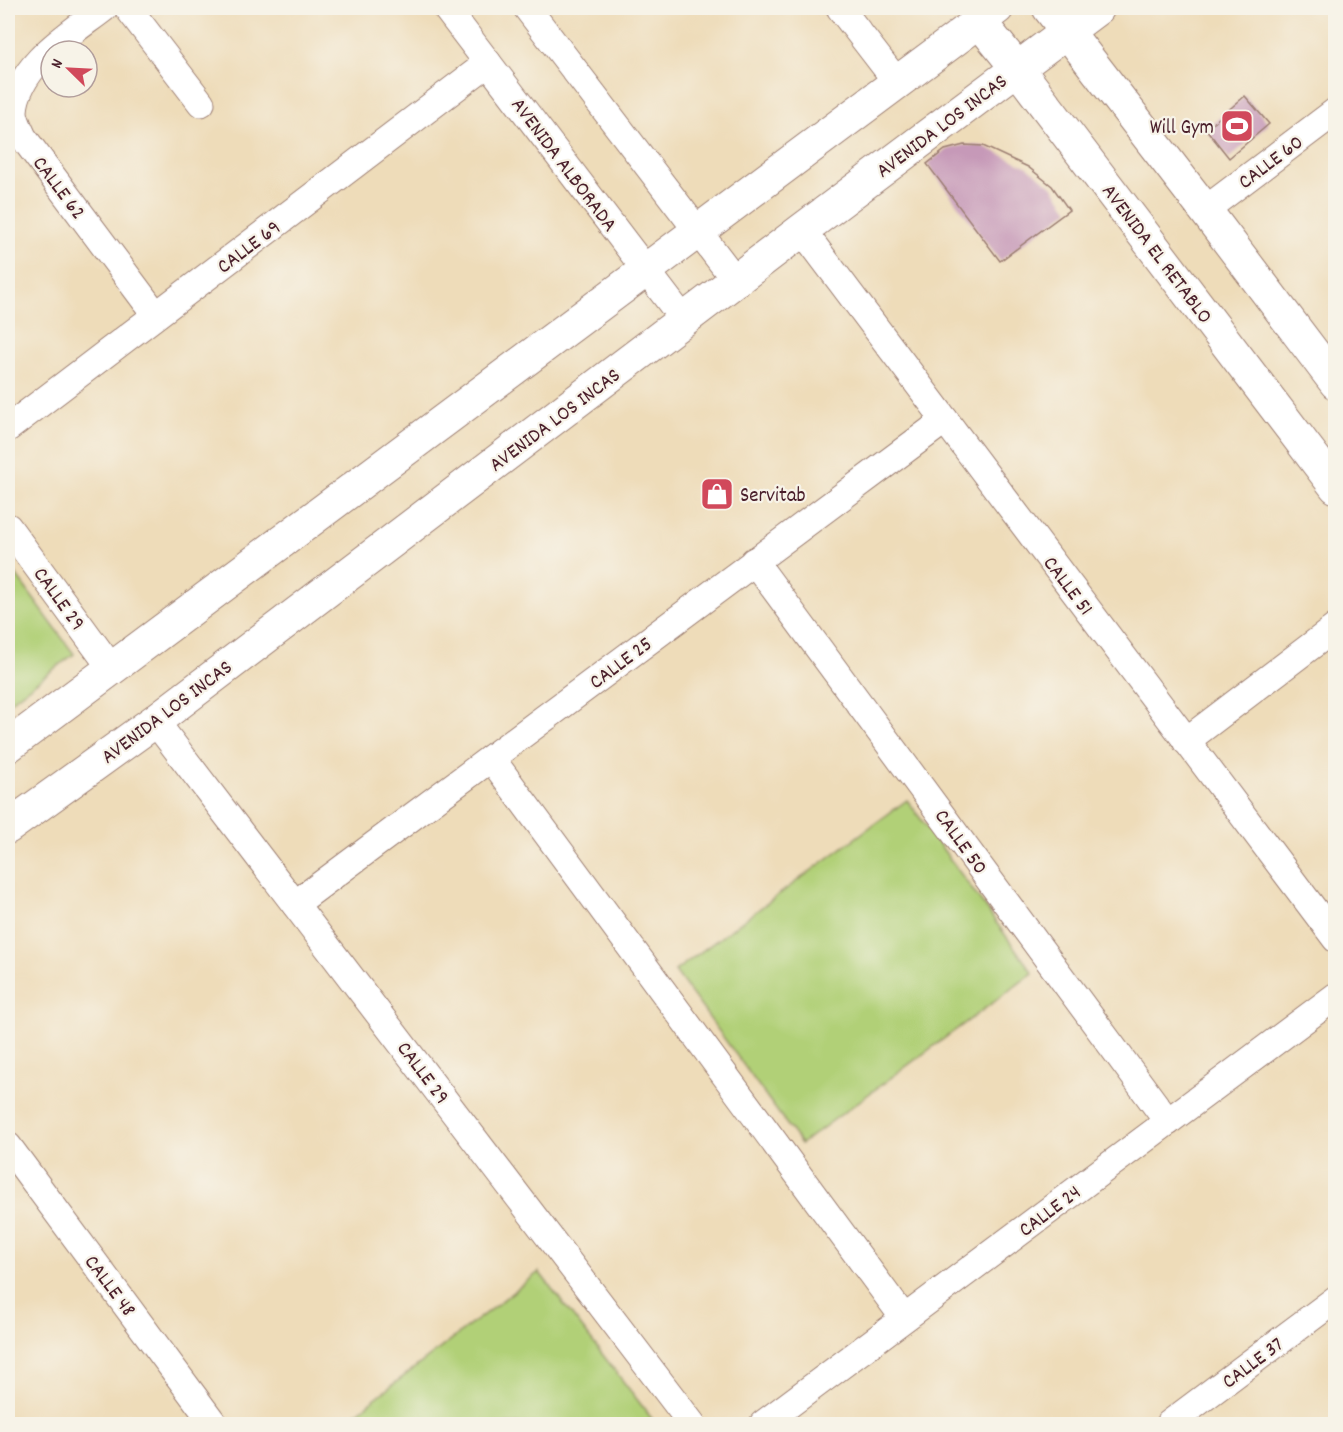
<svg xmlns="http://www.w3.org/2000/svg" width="1343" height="1432" viewBox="0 0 1343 1432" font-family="Dekko,sans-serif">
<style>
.green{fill:#b1d077;stroke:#7e7851;stroke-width:1.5}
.building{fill:#c699b8}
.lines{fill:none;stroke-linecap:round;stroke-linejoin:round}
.street-casing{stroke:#9c7e72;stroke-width:29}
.secondary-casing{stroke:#9c7e72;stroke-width:35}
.street{stroke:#fff;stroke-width:27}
.secondary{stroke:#fff;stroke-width:33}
.labels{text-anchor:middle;stroke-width:4.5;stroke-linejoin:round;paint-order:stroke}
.street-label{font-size:21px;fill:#4a1f2b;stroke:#f7f3e8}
.poi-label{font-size:21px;fill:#4a1f2b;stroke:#f7f3e8;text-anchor:end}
</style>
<rect width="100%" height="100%" fill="#f7f3e8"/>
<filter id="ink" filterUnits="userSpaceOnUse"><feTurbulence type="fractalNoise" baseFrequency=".0167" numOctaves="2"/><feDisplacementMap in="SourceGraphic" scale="12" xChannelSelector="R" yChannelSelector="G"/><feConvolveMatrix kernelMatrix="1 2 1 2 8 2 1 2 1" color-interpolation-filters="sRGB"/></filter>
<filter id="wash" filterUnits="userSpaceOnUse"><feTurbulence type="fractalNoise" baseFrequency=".008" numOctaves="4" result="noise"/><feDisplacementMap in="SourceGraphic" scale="24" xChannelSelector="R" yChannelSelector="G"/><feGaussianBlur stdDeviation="1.35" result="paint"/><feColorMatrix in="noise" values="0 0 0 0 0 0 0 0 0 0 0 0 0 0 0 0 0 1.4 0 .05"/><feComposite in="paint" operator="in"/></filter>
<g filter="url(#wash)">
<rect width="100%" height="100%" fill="#eedcb9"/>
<g class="green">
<polygon points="8,564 74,654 8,703"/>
<polygon points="907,800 1033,973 801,1144 675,971"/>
<polygon points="539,1272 656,1424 342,1424"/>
</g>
<g id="blocks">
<g class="building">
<polygon points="1245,96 1269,124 1229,158 1206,129"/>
<polygon points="964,145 983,146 1028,167 1052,186 1069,210 1000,261 927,164 945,150"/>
</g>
</g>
</g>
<g filter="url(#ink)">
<use href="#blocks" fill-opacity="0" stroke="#9c7e72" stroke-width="1.5"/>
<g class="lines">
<g class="street-casing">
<g id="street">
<path d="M104,8C72,33 17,65 14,111C14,119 20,130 23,137L156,315"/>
<polyline points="128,8 201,103"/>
<polyline points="446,8 684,320"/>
<polyline points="527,8 736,281"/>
<polyline points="840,8 897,82"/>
<polyline points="1205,210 1336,111"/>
<polyline points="802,230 1336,939"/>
<polyline points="8,428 488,63"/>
<polyline points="8,527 112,669"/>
<polyline points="754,561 1168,1122"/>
<polyline points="155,721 692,1424"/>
<polyline points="1186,741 1336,627"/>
<polyline points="491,758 904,1318"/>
<polyline points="295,904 945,420"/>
<polyline points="8,1146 214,1424"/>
<polyline points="763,1424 1336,996"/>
<polyline points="1169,1424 1336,1299"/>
</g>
</g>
<g class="secondary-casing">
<g id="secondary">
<polyline points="1049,8 1205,210 1336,383"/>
<polyline points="979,21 1017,68 1336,487"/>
<polyline points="8,746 997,8"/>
<polyline points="8,827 155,721 802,230 1098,8"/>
</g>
</g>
<use href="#street" class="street"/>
<use href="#secondary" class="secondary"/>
</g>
</g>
<defs>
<g id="stadium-square" transform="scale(1.725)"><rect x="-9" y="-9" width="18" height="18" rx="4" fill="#d1495b" stroke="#f7f3e8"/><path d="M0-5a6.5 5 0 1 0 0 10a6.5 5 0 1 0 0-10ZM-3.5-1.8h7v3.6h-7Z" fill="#fff"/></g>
<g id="shop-square" transform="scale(1.725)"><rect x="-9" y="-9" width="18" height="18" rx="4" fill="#d1495b" stroke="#f7f3e8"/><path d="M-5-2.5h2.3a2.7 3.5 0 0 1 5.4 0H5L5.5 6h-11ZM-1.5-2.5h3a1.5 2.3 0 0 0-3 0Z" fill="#fff"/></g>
</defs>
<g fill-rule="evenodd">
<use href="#stadium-square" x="1237" y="126"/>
<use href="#shop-square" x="717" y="494"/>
</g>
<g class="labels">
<g class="street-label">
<text transform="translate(941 125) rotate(-37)" y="7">AVENIDA LOS INCAS</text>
<text transform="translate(1270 161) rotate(-37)" y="7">CALLE 60</text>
<text transform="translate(565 164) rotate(53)" y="7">AVENIDA ALBORADA</text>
<text transform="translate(60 187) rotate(53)" y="7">CALLE 62</text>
<text transform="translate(248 246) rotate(-37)" y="7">CALLE 69</text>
<text transform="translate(1158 253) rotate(53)" y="7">AVENIDA EL RETABLO</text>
<text transform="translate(554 419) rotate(-37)" y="7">AVENIDA LOS INCAS</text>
<text transform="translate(1069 585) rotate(53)" y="7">CALLE 51</text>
<text transform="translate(60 598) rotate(54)" y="7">CALLE 29</text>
<text transform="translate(620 662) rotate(-37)" y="7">CALLE 25</text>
<text transform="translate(166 711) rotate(-37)" y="7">AVENIDA LOS INCAS</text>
<text transform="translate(962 841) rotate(54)" y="7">CALLE 50</text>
<text transform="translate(424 1072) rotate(53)" y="7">CALLE 29</text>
<text transform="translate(1049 1210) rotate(-37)" y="7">CALLE 24</text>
<text transform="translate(111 1285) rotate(53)" y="7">CALLE 48</text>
<text transform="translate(1252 1362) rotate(-37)" y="7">CALLE 37</text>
</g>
<g class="poi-label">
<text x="1214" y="133">Will Gym</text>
<text x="740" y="501" text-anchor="start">Servitab</text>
</g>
</g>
<rect width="1343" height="1432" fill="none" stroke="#f7f3e8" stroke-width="30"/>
<g transform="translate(69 69) rotate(294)"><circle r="28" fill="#f7f3e8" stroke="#b29e9c" stroke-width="1.5"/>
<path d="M0-4.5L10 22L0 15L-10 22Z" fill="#d1495b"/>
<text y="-9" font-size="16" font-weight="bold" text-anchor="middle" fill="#4a1f2b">N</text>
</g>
</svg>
